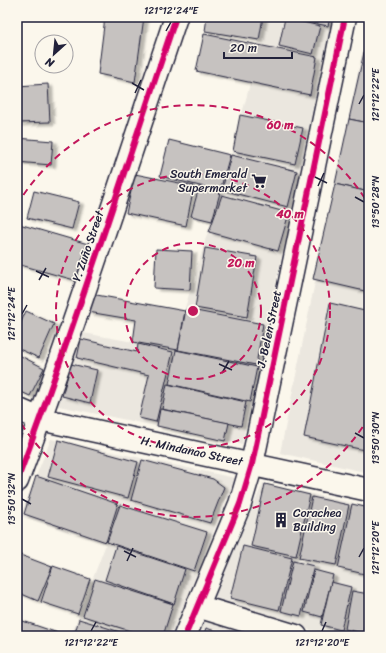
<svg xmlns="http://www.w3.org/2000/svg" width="386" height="653" viewBox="0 0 386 653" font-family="Sriracha,sans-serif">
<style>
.built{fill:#ebe7df}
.building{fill:#c6c2c0;stroke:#22223b;filter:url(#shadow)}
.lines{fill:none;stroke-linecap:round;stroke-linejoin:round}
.minor-casing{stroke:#22223b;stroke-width:25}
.minor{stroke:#fbf7ec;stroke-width:22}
.cycleway-casing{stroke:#fbf7ec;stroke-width:8}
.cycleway{stroke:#d6006c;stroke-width:6}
.ticks{fill:none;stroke:#22223b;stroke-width:1.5}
.ring{fill:none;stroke:#c2185b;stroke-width:2;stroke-dasharray:7 5}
.labels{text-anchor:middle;stroke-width:3;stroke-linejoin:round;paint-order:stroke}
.poi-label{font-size:12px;fill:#22223b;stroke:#fbf7ec;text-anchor:end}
.street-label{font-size:12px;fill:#22223b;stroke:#fbf7ec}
.centre{fill:#c2185b;stroke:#fbf7ec;stroke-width:2}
.ring-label{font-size:12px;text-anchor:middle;font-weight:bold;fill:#c2185b;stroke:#fbf7ec;stroke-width:3;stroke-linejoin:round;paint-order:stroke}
.neatline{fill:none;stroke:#22223b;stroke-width:1.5}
.ticks-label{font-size:10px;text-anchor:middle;fill:#22223b}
</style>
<defs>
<filter id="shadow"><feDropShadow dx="4.5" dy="2.5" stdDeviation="1" flood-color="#0004"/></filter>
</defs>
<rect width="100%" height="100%" fill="#fbf7ec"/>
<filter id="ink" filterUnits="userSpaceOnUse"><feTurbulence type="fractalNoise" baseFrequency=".025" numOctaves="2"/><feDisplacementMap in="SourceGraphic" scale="8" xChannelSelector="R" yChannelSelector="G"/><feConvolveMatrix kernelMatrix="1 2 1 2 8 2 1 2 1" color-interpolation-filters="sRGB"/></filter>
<g filter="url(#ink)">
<g class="built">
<polygon points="264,17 332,17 242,444 54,405 78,332 178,350 185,308 208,231 221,192 250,84"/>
<polygon points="369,19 369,473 280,453"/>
<polygon points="51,439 235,478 171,636 71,636 106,544 20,516"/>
<polygon points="263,483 369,507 369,636 330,636 213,600"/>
<polygon points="205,619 263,636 198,636"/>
</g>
<g class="building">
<polygon points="105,17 144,17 135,82 98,74"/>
<polygon points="207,17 263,17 259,40 205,31"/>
<polygon points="284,17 330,17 328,26"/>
<polygon points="285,18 320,26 313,54 279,46"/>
<polygon points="204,34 317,57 310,95 196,71"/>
<polygon points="365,48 369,49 369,123 349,119"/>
<polygon points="48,84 50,122 17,123 17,86"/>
<polygon points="240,115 303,128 295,164 233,151"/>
<polygon points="349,119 369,123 369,192 335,184"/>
<polygon points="17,138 53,141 51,165 17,162"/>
<polygon points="169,140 230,155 220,191 160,176"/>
<polygon points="231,155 297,171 288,207 222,190"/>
<polygon points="135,174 194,186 186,226 126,213"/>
<polygon points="335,184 369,192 369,292 313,279"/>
<polygon points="199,187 220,193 212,221 191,216"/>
<polygon points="34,191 79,202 72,229 27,218"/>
<polygon points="222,195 289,213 278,251 209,232"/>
<polygon points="19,224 88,244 78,281 17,264 17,231"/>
<polygon points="205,248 257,257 247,317 195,308"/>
<polygon points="156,249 192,251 190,290 154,288"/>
<polygon points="91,294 185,311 178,350 133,342 136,320 88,312"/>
<polygon points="330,303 369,312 369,451 304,437"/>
<polygon points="186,309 263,324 256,365 178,350"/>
<polygon points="26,311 54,324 39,358 17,348 17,331"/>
<polygon points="81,339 137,352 138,344 173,352 156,422 139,418 149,375 77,358"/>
<polygon points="176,350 257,367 250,402 169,384"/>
<polygon points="17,354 44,368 30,396 17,390"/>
<polygon points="71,364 97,370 90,403 62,396"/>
<polygon points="167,384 246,402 241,426 162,409"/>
<polygon points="160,409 229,423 225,441 157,426"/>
<polygon points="58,440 138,462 128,498 48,477"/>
<polygon points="142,460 213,479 224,487 210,523 131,500"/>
<polygon points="36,476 118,504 106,542 24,514"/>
<polygon points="265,484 310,495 296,556 251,546"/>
<polygon points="312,497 349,505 336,565 299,558"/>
<polygon points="352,504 369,508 369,575 338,568"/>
<polygon points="120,505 207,532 194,571 107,542"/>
<polygon points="116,546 185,569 174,604 105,580"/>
<polygon points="243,546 292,558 279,610 230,598"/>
<polygon points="18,554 52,567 38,601 17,592 17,557"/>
<polygon points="293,561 314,566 301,616 281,611"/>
<polygon points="53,566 90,579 78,614 41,602"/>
<polygon points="314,570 333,575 322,617 304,612"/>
<polygon points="95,579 173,604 163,636 146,636 83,616"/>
<polygon points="331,582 351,587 341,630 321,625"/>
<polygon points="352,591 369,594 369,603 363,633 345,629"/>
<polygon points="369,612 369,636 364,636"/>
<polygon points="17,619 58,633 57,636 17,636"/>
<polygon points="79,619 133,636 74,636"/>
<polygon points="206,628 231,636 203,636"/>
</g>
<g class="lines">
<g class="minor-casing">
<g id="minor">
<polyline points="17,409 40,419 369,490"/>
<path d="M17,481C74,328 124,172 176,17"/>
<polyline points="197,606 296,636"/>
<polyline points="185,636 240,504 252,464 345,17"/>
</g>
</g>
<use href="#minor" class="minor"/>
<g class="cycleway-casing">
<g id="cycleway">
<path d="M17,481C74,328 124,172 176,17"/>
<polyline points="185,636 240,504 252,464 345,17"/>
</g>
</g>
<use href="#cycleway" class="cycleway"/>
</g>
</g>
<path class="ticks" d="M166,31L171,22M132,83L144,90M135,93L141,80M359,104L364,95M315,177L327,183M318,186L324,173M355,197L364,202M36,271L49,277M39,280L46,268M22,314L27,305M219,364L232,370M222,373L229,361M355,433L364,438M22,499L31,504M124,551L136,557M359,557L364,548M127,561L133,548M91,631L96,622M322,631L326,622"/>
<g class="ring">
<circle cx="193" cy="311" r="68"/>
<circle cx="193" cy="311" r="137"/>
<path d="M369 417A205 205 0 0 1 17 417M17 205A205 205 0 0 1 369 205"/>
</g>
<defs>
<g id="supermarket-bare" transform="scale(1.2)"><path d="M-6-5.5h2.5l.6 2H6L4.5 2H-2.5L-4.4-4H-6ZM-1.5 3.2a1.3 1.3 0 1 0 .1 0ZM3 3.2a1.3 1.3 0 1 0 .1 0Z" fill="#22223b" stroke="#fbf7ec" stroke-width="2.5" paint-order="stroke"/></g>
<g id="building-bare" transform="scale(1.2)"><path d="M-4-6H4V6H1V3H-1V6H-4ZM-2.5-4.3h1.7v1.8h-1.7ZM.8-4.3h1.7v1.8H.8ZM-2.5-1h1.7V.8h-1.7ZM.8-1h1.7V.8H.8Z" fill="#22223b" stroke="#fbf7ec" stroke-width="2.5" paint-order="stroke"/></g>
</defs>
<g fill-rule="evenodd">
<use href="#supermarket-bare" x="259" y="181"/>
<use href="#building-bare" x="281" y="520"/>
</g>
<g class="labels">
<g class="poi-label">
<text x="247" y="178">South Emerald<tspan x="247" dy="14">Supermarket</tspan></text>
<text x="293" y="517" text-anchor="start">Corachea<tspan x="293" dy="14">Building</tspan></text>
</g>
<g class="street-label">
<text transform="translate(88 246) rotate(-71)" y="4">Y. Zuño Street</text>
<text transform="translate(269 329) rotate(-78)" y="4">J. Belen Street</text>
<text transform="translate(192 451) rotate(12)" y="4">H. Mindanao Street</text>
</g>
</g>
<circle cx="193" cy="311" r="6" class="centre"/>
<g class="ring-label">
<text x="280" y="129">60 m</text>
<text x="290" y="218">40 m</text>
<text x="241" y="267">20 m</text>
</g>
<rect width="386" height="653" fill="none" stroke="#fbf7ec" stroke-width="44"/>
<g transform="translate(54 54) rotate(207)"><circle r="19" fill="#fbf7ec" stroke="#a4a2a5"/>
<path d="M0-3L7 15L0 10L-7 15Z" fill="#22223b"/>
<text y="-6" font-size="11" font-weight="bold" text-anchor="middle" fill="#22223b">N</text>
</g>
<path d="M224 52v6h68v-6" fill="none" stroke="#22223b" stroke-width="2"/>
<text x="230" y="52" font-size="12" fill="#22223b" stroke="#fbf7ec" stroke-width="3" paint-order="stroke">20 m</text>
<rect x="22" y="22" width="342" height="609" class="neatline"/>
<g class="ticks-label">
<text x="171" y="14">121°12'24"E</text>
<text transform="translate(375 95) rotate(-90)" y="4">121°12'22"E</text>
<text transform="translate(375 202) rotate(-90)" y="4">13°50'28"N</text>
<text transform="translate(11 314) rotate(-90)" y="4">121°12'24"E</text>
<text transform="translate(375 438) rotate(-90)" y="4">13°50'30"N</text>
<text transform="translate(11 499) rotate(-90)" y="4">13°50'32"N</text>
<text transform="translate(375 548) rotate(-90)" y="4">121°12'20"E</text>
<text x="91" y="646">121°12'22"E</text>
<text x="322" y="646">121°12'20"E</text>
</g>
</svg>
